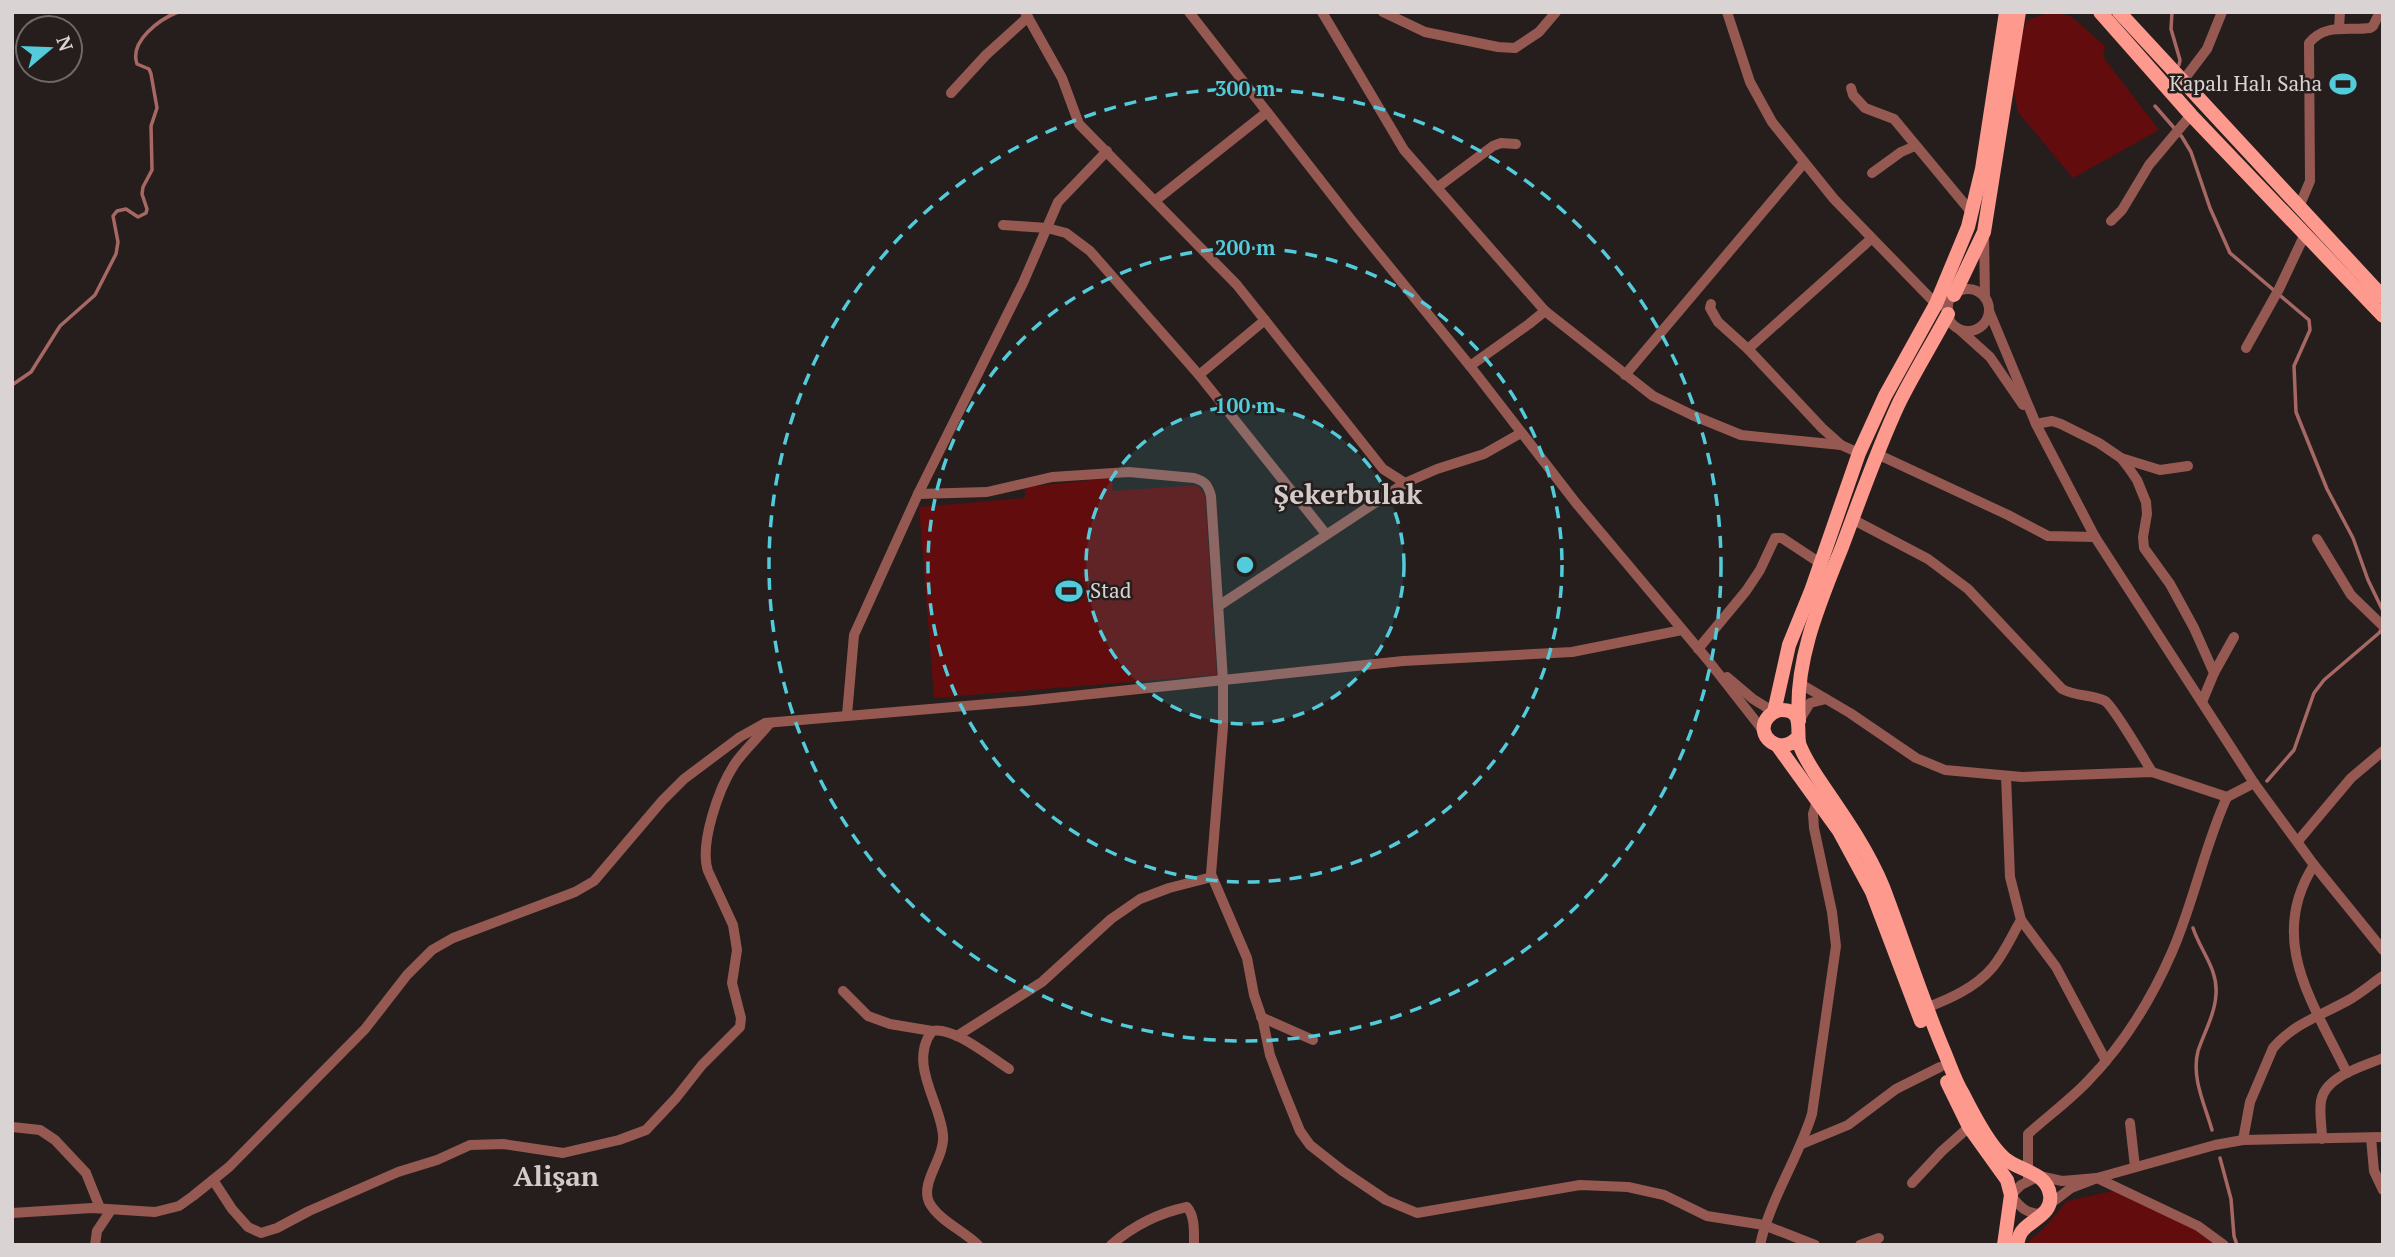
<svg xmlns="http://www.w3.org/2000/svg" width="2395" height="1257" viewBox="0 0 2395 1257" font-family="'PT Serif',serif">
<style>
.green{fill:#620c0d}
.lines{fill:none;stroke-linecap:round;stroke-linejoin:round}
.stream{stroke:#a76863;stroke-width:3.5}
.minor{stroke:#955952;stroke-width:10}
.major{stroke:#fe998e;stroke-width:14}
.ring{fill:none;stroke:#53cbda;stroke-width:3.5;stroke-dasharray:12 9}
.labels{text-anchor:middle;stroke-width:5;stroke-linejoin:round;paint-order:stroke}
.poi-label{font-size:21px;fill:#d9d4d3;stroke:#251e1d;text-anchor:end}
.district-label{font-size:28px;font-weight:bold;fill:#d3cac9;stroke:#251e1d}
.centre{fill:#53cbda;stroke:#251e1d;stroke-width:3.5}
.ring-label{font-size:21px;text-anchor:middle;font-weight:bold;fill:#53cbda;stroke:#251e1d;stroke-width:5;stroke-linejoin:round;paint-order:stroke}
</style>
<rect width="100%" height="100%" fill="#251e1d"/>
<g class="green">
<polygon points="2051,12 2071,16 2105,46 2103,57 2159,130 2073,178 2018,112 2013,88 2018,48 2027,20"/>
<polygon points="1112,478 1113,491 1197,485 1205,495 1217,675 934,698 919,507 1025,498 1025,487"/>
<polygon points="2113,1191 2195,1229 2215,1245 2025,1245 2047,1225 2067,1201"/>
</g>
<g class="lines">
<g class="stream">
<polyline points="185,12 209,12"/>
<polyline points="2172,12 2171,29 2180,60 2179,65"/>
<polyline points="2155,106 2182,137 2191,152 2210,208 2230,253 2309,320 2310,330 2294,366 2296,412 2327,489 2353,538 2368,580 2383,611"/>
<path d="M12,385L31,372L60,326L95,295L116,254L118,242L113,216L117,211L126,209L138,217L146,213L147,209L142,194L143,187L152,170L151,126L157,108L151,74L149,69L137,64C129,41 160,19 178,12"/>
<polyline points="2267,781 2294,750 2314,693 2324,680 2379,633 2383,627"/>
<path d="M2193,928C2200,950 2218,969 2216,994C2215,1014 2204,1033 2198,1051C2191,1078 2205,1105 2212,1130"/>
<polyline points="2220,1158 2231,1199 2234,1236 2237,1245"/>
</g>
<g class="minor">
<polyline points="1025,12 1062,78 1079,124 1237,285 1383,469 1405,483 1437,469 1484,454 1521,433"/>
<polyline points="1189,12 1353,222 1470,366 1576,503 1707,659 1765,733"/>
<polyline points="1322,12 1404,150 1545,311 1653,396 1692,415 1741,435 1841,445 1859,453"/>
<polyline points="1383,12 1425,32 1498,47 1515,48 1539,32 1556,12"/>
<polyline points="1727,12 1750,82 1772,122 1834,199 1936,304 1948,307"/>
<polyline points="2339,28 2340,12"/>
<polyline points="2182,82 2207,49 2222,12"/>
<polyline points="1851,88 1853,95 1865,108 1894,119 1972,213"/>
<polyline points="951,93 986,55 1028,17"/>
<polyline points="1872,173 1901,152 1915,146"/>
<polyline points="1438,187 1493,146 1501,143 1516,144"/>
<polyline points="1156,200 1267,112"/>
<path d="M2299,207L2310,181L2309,43C2325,23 2348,31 2370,28L2373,26L2380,12"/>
<polyline points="2111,221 2122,210 2149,165 2191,115"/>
<polyline points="1003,225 1047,228 1066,233 1090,251 1199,375 1326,534"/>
<polyline points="1984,234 1985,298"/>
<circle cx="1968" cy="310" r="21"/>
<polyline points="1711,304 1710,308 1718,322 1748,349 1822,428 1841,445"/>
<polyline points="1989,311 2036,424 2095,537 2254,783 2314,865 2383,950"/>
<polyline points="1960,330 1990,357 2023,405"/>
<polyline points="2246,348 2279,289 2305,234"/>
<polyline points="1748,349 1871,239"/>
<polyline points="1470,366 1529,324 1545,311"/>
<polyline points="1199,375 1265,320"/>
<polyline points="1625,375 1804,163"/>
<polyline points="2036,424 2052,421 2061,424 2099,443 2121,458 2128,467 2137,480 2146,502 2147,514 2143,537 2144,548 2170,584 2194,628 2214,673 2202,702"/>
<polyline points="1877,454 2008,515 2048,536 2095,537"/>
<polyline points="2121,458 2160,470 2188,466"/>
<path d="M918,494L987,492L1052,477L1129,472L1194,478C1205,481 1208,485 1211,496L1223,680V727L1211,874L1247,958L1254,995L1263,1021L1270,1055L1283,1089L1300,1131L1310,1145L1343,1171L1386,1200L1417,1213L1580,1185L1628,1187L1664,1195L1707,1216L1764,1225L1815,1245"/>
<path d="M1852,519L1928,559L1968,589L2062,689C2076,697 2092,694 2105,701C2114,707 2144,759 2152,772"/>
<polyline points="2317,539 2351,595 2383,626"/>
<polyline points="1220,605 1405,483"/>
<polyline points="1698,649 1746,591 1760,570 1775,538 1782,538 1820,563"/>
<polyline points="2214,673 2234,637"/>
<polyline points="1727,677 1753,699 1774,712"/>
<polyline points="1799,683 1850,713 1916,758 1945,770 2022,777 2152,772 2227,797 2254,783"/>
<polyline points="847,715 854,635 918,494 1023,283 1058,202 1107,151"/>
<polyline points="1799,721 1810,703 1826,699"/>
<polyline points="2298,841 2351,778 2383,751"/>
<path d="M2314,865C2266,940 2314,1004 2347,1073"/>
<polyline points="2021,920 2056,967 2106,1061"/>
<polyline points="843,991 868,1016 890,1024 932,1031"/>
<path d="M1926,1008C1949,999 1975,988 1992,968C2004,954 2012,935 2021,920L2010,877L2006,776"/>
<polyline points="1261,1017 1313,1040"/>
<polyline points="957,1036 1042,982 1111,919 1140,899 1169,888 1212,877"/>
<polyline points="2130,1123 2135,1167"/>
<polyline points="12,1127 40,1130 55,1140 86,1173 100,1208"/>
<polyline points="2371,1138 2374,1171 2383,1190"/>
<path d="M2322,1139C2322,1127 2319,1113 2321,1101C2325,1076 2364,1066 2383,1058"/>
<path d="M2243,1140L2250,1102L2273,1048C2292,1025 2321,1015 2347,1001C2360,994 2371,984 2383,976"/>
<polyline points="1802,1144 1848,1125 1896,1089 1940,1067"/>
<path d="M213,1180L232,1209L248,1227L261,1233L277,1228L309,1211L398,1172L437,1160L470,1145L503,1144L563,1153L619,1140L646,1130L676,1098L702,1065L740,1027L741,1018L732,983L737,950L733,925L708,871C699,844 719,788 734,765C744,750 759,737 770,723"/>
<path d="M2028,1181V1134C2048,1116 2070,1100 2088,1081C2123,1045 2152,998 2172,952C2194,902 2204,847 2227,797"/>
<polyline points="1912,1183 1942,1151 1969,1127"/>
<polyline points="2050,1204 2071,1188 2097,1178 2215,1145 2243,1140 2383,1137"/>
<polyline points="12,1213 92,1208 155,1212 179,1206 193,1196 229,1167 365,1029 407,975 432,950 453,938 575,892 594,881 662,801 684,779 740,737 765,723 1025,701 1403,661 1572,652 1682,630"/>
<path d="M2043,1214C2027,1214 2020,1208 2011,1195L2021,1185L2039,1176L2062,1181L2097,1178L2198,1226L2224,1245"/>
<polyline points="95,1245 97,1231 111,1210"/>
<path d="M978,1245C964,1231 938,1220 929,1202C920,1182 945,1158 943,1135C940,1101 908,1064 932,1031C953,1026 990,1057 1009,1069"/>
<path d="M1111,1245C1133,1226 1158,1213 1187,1207C1195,1216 1194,1232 1194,1245"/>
<path d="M1760,1245C1770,1199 1798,1159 1812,1114L1836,946L1832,912L1814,828L1813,814L1817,801"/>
<polyline points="1860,1245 1879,1238"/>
</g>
<g class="major">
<polyline points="2100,12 2191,115 2383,316"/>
<polyline points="2119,12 2383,297"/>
<polyline points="1954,295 1984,232 2019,12"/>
<polyline points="1774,712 1789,645 1811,591 1859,453 1885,396 1936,304 1968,227 1982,169 2006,12"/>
<path d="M1799,721C1794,661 1820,602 1842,547C1860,499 1877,450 1899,403C1914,373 1932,344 1948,314"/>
<path d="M1797,738C1780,757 1753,735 1768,717C1772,713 1777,710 1782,710C1806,710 1795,734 1800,746C1806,761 1815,774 1824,787C1846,819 1868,851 1883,887C1904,942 1921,997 1944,1051C1950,1065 1955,1081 1963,1094C1972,1112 1989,1144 2003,1157C2017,1171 2047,1171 2050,1195C2053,1213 2033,1219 2023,1230C2019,1234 2018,1240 2017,1245"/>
<polyline points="1777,745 1839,831 1872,892 1921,1021"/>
<polyline points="1947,1082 1969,1127 2007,1180 2011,1195 2004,1245"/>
</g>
</g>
<circle cx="1245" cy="565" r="159" fill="#53cbda" fill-opacity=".12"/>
<g class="ring">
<circle cx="1245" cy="565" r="159"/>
<circle cx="1245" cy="565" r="317"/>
<circle cx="1245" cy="565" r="476"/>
</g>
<defs>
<g id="stadium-bare" transform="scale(2.1)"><path d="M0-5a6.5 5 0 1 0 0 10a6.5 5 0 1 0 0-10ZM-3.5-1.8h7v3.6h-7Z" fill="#53cbda" stroke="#251e1d" stroke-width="2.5" paint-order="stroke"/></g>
</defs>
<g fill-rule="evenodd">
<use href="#stadium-bare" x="2343" y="84"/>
<use href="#stadium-bare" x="1069" y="591"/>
</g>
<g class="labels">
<g class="poi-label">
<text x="2322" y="91">Kapalı Halı Saha</text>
<text x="1090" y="598" text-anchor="start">Stad</text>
</g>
<g class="district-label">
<text x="1348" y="504">Şekerbulak</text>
<text x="556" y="1186">Alişan</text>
</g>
</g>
<circle cx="1245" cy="565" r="10" class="centre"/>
<g class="ring-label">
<text x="1245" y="96">300 m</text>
<text x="1245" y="255">200 m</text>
<text x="1245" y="413">100 m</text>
</g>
<rect width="2395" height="1257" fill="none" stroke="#d9d4d3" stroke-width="28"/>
<g transform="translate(49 49) rotate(71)"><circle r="33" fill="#251e1d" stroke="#6d6766" stroke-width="2"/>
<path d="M0-5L12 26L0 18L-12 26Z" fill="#53cbda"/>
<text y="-10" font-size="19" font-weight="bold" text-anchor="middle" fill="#d9d4d3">N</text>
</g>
</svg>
